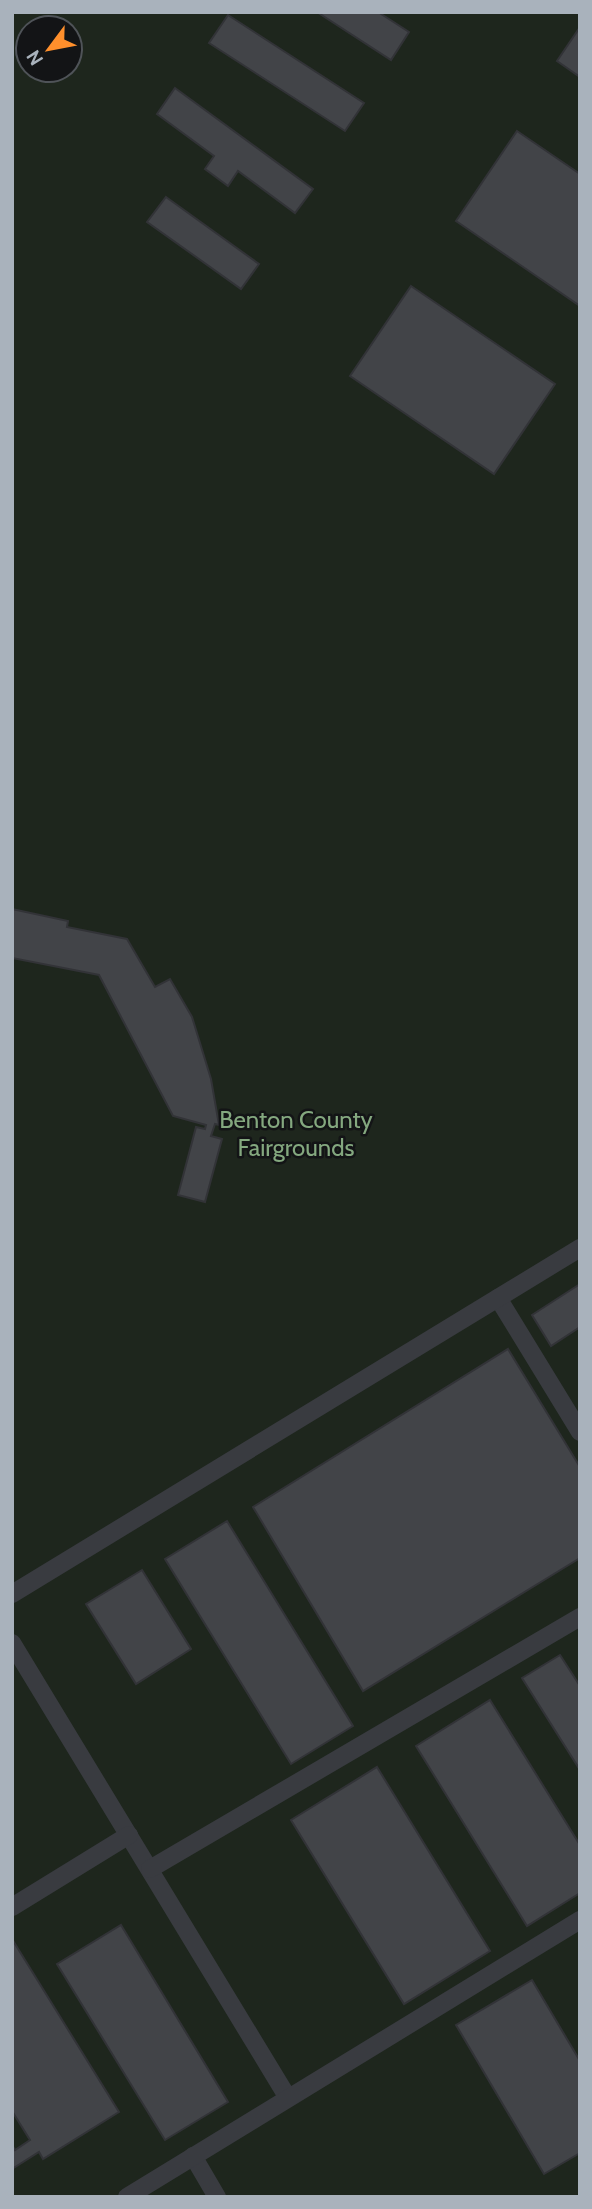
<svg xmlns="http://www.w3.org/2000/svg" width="592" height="2209" viewBox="0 0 592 2209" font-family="Cabin,sans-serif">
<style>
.green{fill:#1e261d;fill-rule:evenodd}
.building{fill:#424448;stroke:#323337;stroke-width:2}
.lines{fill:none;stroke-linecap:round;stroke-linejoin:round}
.lane{stroke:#393b40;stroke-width:18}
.labels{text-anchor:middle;stroke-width:5;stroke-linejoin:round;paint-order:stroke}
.park-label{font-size:24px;fill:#84a87f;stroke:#131416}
</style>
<rect width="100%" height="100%" fill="#18191b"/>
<path class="green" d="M12,12H580V2197H12ZM28,28H70V70H28Z"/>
<g class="building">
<polygon points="317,12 378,12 409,32 391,60"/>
<polygon points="228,15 364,103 345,131 209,43"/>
<polygon points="580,27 580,77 557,61"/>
<polygon points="175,88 313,189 295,213 238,171 228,186 205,169 214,156 157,114"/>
<polygon points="517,131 580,174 580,306 456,221"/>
<polygon points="166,197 259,264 241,289 147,222"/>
<polygon points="411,286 555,384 494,474 350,376"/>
<polygon points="12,909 68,921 67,927 127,939 155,987 170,979 192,1017 211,1079 219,1125 215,1124 211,1136 222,1139 205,1202 178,1195 196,1127 205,1129 206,1125 173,1116 99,975 12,958"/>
<polygon points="580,1284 580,1327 551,1346 532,1315"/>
<polygon points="508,1349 580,1467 580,1558 363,1691 253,1507"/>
<polygon points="227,1521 353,1726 291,1764 165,1559"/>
<polygon points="142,1570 191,1649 136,1684 86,1604"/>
<polygon points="560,1655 580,1686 580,1770 522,1678"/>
<polygon points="490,1700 580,1845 580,1893 527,1926 416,1746"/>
<polygon points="377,1767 490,1951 404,2004 291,1820"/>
<polygon points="121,1925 228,2102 165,2140 57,1964"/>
<polygon points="12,1939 119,2112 43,2159 39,2152 12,2169 12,2145 15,2150 30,2140 12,2111"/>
<polygon points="532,1980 580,2061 580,2153 544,2174 456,2025"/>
</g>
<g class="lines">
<g class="lane">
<polyline points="498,1298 580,1432"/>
<polyline points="12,1594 580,1248"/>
<polyline points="12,1643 288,2098"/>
<polyline points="150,1869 580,1617"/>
<polyline points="12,1907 129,1835"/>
<polyline points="193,2156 217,2197"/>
<polyline points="127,2197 580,1920"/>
</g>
</g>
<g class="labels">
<g class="park-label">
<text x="296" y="1128">Benton County<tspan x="296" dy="28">Fairgrounds</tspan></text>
</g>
</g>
<rect width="592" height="2209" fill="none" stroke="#a9b2bc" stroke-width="28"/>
<g transform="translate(49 49) rotate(238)"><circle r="33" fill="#131416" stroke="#4f5358" stroke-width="2"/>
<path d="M0-5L12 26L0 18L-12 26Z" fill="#ff8f2c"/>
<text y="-10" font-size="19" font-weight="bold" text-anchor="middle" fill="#a9b2bc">N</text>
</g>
</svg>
